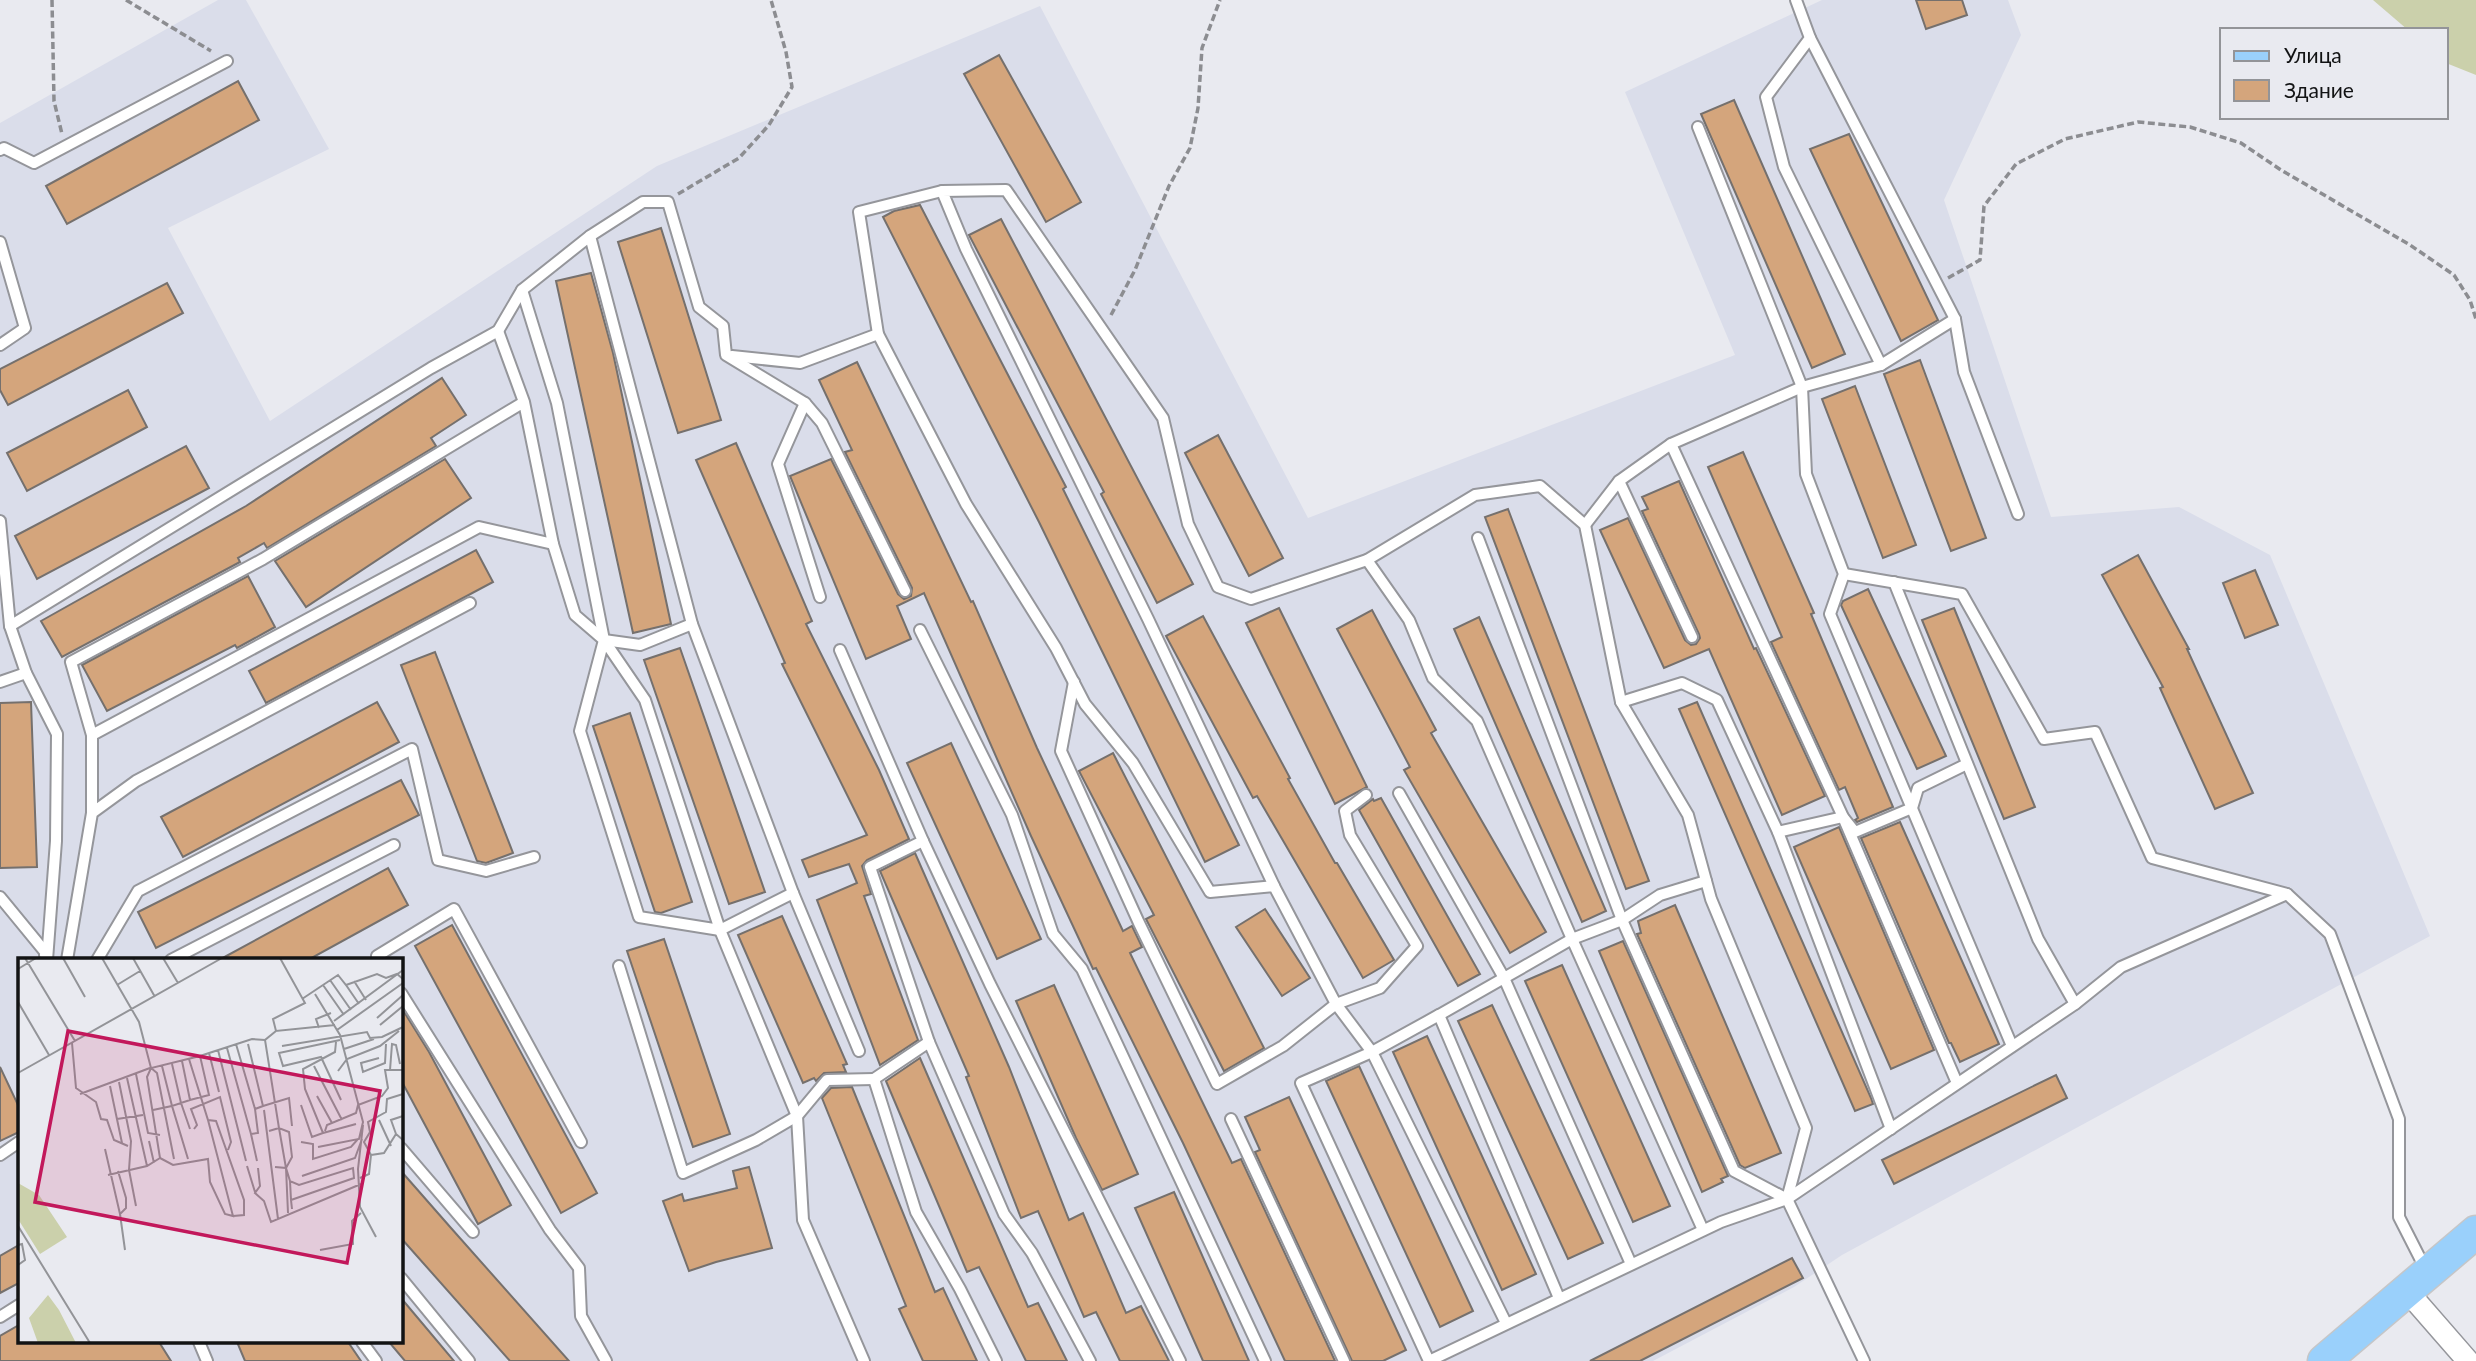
<svg xmlns="http://www.w3.org/2000/svg" width="2476" height="1361" viewBox="0 0 2476 1361" font-family="Lato,sans-serif">
<style>
.built{fill:#daddea;fill-rule:evenodd}
.green{fill:#cbd0ab}
.building{fill:#d4a57c;stroke:#75706d;stroke-width:2}
.lines{fill:none;stroke-linecap:round;stroke-linejoin:round}
.lane-casing{stroke:#95969b;stroke-width:14}
.street-casing{stroke:#95969b;stroke-width:24}
.primary-casing{stroke:#c6c6c7;stroke-width:35}
.path{stroke:#8c8d91;stroke-width:3.5;stroke-dasharray:7 3.5;stroke-linecap:butt}
.lane{stroke:#fff;stroke-width:10}
.street{stroke:#fff;stroke-width:21}
.primary{stroke:#9ad0fb;stroke-width:32}
.inset-road{fill:none;stroke:#939498;stroke-width:2}
.view{fill:#c2185b;fill-opacity:0.15;stroke:#c2185b;stroke-width:3.5}
.inset-edge{fill:none;stroke:#121314;stroke-width:3.5}
</style>
<rect width="100%" height="100%" fill="#e9eaf0"/>
<path class="built" d="M218,0H246L329,149L168,228L270,421L657,166L1040,6L1308,518L1735,355L1625,92L1822,0H2008L2021,35L1944,200L2051,517L2179,507L2270,555L2430,936L1842,1255L1794,1287L1653,1361H0V123ZM19,960H401V1342H19Z"/>
<polygon class="green" points="2373,0 2476,0 2476,75 2446,63 2446,30 2408,30"/>
<g class="building">
<polygon points="1916,0 1962,0 1967,15 1926,29"/>
<polygon points="999,55 1081,202 1046,222 964,74"/>
<polygon points="238,81 259,120 67,224 46,186"/>
<polygon points="1734,100 1845,354 1812,368 1701,114"/>
<polygon points="1849,134 1938,320 1901,341 1810,149"/>
<polygon points="920,205 1066,487 1063,489 1239,845 1205,862 1039,522 883,217 894,211"/>
<polygon points="1001,219 1193,584 1157,603 1101,494 1104,492 969,235"/>
<polygon points="661,228 721,420 678,433 618,242"/>
<polygon points="591,273 613,353 671,624 633,633 556,281"/>
<polygon points="167,283 183,313 8,405 0,390 0,369"/>
<polygon points="1920,360 1986,538 1951,551 1884,374"/>
<polygon points="857,362 971,602 973,601 1037,748 1123,931 1132,926 1142,947 1130,953 1232,1163 1241,1159 1335,1361 1285,1361 1183,1143 1096,968 1093,969 1031,836 924,593 897,606 911,639 866,659 790,476 831,459 898,594 904,599 911,596 912,588 845,452 852,450 819,380"/>
<polygon points="442,378 466,415 431,438 436,446 267,548 264,543 238,558 240,562 62,657 41,621 246,506"/>
<polygon points="1855,386 1916,545 1883,558 1822,399"/>
<polygon points="128,390 147,427 27,491 7,453"/>
<polygon points="1218,435 1283,558 1249,576 1185,453"/>
<polygon points="736,443 812,621 806,624 879,770 909,839 867,860 862,866 871,894 864,896 918,1040 880,1065 817,900 857,883 849,864 809,877 802,860 867,835 782,664 785,663 696,460"/>
<polygon points="186,446 209,488 37,579 15,536"/>
<polygon points="1743,452 1814,613 1811,614 1893,807 1857,822 1855,820 1858,818 1845,787 1839,790 1771,642 1782,637 1708,467"/>
<polygon points="445,459 471,498 306,607 275,561"/>
<polygon points="1679,481 1754,649 1756,648 1825,796 1782,815 1709,649 1664,668 1600,530 1628,518 1685,640 1691,645 1696,644 1700,638 1699,634 1642,511 1648,509 1642,497"/>
<polygon points="1508,509 1649,881 1626,889 1485,517"/>
<polygon points="476,550 493,582 266,703 249,671"/>
<polygon points="2138,555 2189,649 2187,649 2253,793 2215,809 2160,688 2163,687 2102,575"/>
<polygon points="2255,570 2278,625 2245,638 2223,583"/>
<polygon points="248,576 275,627 237,648 235,645 107,711 82,665"/>
<polygon points="1868,589 1946,756 1917,769 1841,605 1843,601"/>
<polygon points="1279,608 1367,787 1335,804 1246,623"/>
<polygon points="1954,608 2035,807 2004,819 1922,620"/>
<polygon points="1372,610 1436,730 1431,733 1546,932 1510,953 1404,770 1410,767 1337,629"/>
<polygon points="1203,616 1290,778 1288,779 1335,863 1337,863 1394,960 1363,978 1257,796 1253,798 1166,636"/>
<polygon points="1479,617 1606,911 1582,922 1454,629"/>
<polygon points="680,648 765,892 729,904 644,660"/>
<polygon points="435,652 513,853 486,863 477,861 401,665"/>
<polygon points="31,702 37,867 0,868 0,703"/>
<polygon points="377,702 399,742 183,857 161,817"/>
<polygon points="1697,702 1871,1098 1873,1104 1855,1111 1679,709"/>
<polygon points="630,713 692,902 661,913 655,912 593,726"/>
<polygon points="951,743 1041,939 997,959 907,763"/>
<polygon points="1113,753 1264,1048 1224,1071 1146,919 1154,915 1079,771"/>
<polygon points="401,780 419,815 156,948 138,912"/>
<polygon points="1381,798 1480,974 1458,986 1359,810 1373,799 1374,801"/>
<polygon points="1900,822 1999,1044 1960,1062 1951,1043 1949,1043 1861,838"/>
<polygon points="1839,827 1934,1050 1891,1069 1794,847"/>
<polygon points="915,853 1009,1067 1069,1220 1083,1213 1126,1313 1141,1306 1169,1361 1120,1361 1096,1312 1084,1317 1038,1211 1021,1218 966,1077 969,1076 880,871"/>
<polygon points="388,868 408,905 308,960 219,960"/>
<polygon points="1675,905 1781,1153 1745,1168 1740,1165 1637,934 1641,933 1638,921"/>
<polygon points="1265,909 1310,978 1282,996 1236,927"/>
<polygon points="782,916 847,1064 843,1065 846,1072 824,1073 816,1081 814,1078 803,1083 738,935"/>
<polygon points="452,925 597,1193 561,1213 415,946"/>
<polygon points="664,939 730,1134 693,1147 627,951"/>
<polygon points="1623,941 1728,1176 1721,1179 1723,1182 1702,1192 1599,951"/>
<polygon points="1562,965 1670,1206 1633,1222 1525,981"/>
<polygon points="1054,985 1138,1174 1102,1190 1076,1138 1016,1001"/>
<polygon points="1492,1005 1603,1243 1568,1259 1458,1021"/>
<polygon points="401,1007 429,1052 511,1205 478,1224 401,1080"/>
<polygon points="1427,1036 1536,1274 1502,1290 1393,1052"/>
<polygon points="920,1058 1028,1307 1038,1303 1067,1361 1026,1361 979,1267 967,1272 886,1081"/>
<polygon points="1359,1066 1473,1311 1440,1327 1326,1081"/>
<polygon points="0,1067 19,1107 19,1132 0,1141"/>
<polygon points="2056,1075 2067,1098 1894,1184 1882,1160"/>
<polygon points="852,1087 935,1292 943,1288 977,1361 923,1361 899,1309 906,1306 822,1098 831,1088"/>
<polygon points="1289,1097 1406,1350 1383,1361 1352,1361 1255,1152 1260,1150 1245,1117"/>
<polygon points="749,1167 772,1248 716,1262 689,1271 663,1201 682,1194 684,1201 737,1188 733,1171"/>
<polygon points="401,1171 451,1228 569,1361 510,1361 401,1238"/>
<polygon points="1174,1192 1249,1361 1203,1361 1135,1208"/>
<polygon points="19,1245 19,1283 0,1293 0,1256"/>
<polygon points="1792,1258 1803,1278 1640,1361 1590,1361"/>
<polygon points="401,1298 454,1361 405,1361 389,1342 401,1342"/>
<polygon points="19,1325 19,1342 159,1342 171,1361 0,1361 0,1336"/>
<polygon points="237,1342 348,1342 361,1361 245,1361"/>
</g>
<g class="lines">
<g class="lane-casing">
<g id="lane">
<polyline points="1796,0 1810,38 1766,97 1784,167 1881,365"/>
<polyline points="1810,38 1955,319 1964,372 2018,514"/>
<polyline points="1698,127 1802,387 1806,474 1844,574 1830,614 2012,1046"/>
<polyline points="0,150 4,148 34,163 227,61"/>
<polyline points="942,191 859,212 878,334 966,504 1056,648 1085,704 1133,763 1210,892 1274,886 1336,1004 1372,1052 1506,1323"/>
<polyline points="590,236 692,624 793,893 859,1051"/>
<polyline points="0,242 25,328 0,345"/>
<polyline points="522,290 557,403 604,640 640,645 692,624"/>
<polyline points="498,331 524,402 553,544 479,527 92,735 71,662 263,559 524,402"/>
<polyline points="732,356 800,363 878,334"/>
<polyline points="805,403 822,423 905,591"/>
<polyline points="1671,444 1843,817 1957,1083"/>
<polyline points="1619,481 1692,637"/>
<polyline points="0,521 10,626 26,673 57,734 56,841 47,960"/>
<polyline points="1585,525 1619,481 1671,444 1802,387 1881,365 1955,319"/>
<polyline points="1478,538 1622,920 1734,1171 1787,1199 1864,1361"/>
<polyline points="553,544 575,615 604,640 580,731 639,917 720,930 645,700 604,640"/>
<polyline points="1367,560 1409,620 1433,678 1477,721 1572,939 1622,920 1660,895 1706,881"/>
<polyline points="1844,574 1962,594 2044,739 2095,732 2152,858 2287,894 2330,934 2399,1119 2399,1217 2426,1270"/>
<polyline points="1894,582 2038,939 2075,1004"/>
<polyline points="10,626 431,368 498,331 522,290 590,236 643,202 668,202 699,307 723,326 726,355 805,403 778,464 820,597"/>
<polyline points="920,630 1012,815 1053,934 1082,969 1265,1361"/>
<polyline points="840,650 923,841 870,867 929,1042 1004,1214 1032,1253 1090,1361"/>
<polyline points="0,682 26,673"/>
<polyline points="1074,682 1061,751 1139,923 1217,1084 1283,1046 1336,1004 1380,988 1417,946 1350,835 1345,811 1366,795"/>
<polyline points="1621,702 1682,683 1717,700 1778,832 1891,1129"/>
<polyline points="1399,793 1504,978 1572,939 1703,1230"/>
<polyline points="92,813 92,735"/>
<polyline points="1778,832 1843,817 1855,832 1912,808 1918,788 1967,764"/>
<polyline points="923,841 990,984 1180,1361"/>
<polyline points="1274,886 1148,619 966,249 942,191 1006,190 1163,418 1188,524 1218,587 1251,599 1367,560 1475,495 1540,486 1585,525 1621,702 1688,815 1711,899 1806,1128 1787,1199 1721,1222 1429,1361"/>
<polyline points="793,893 720,930 797,1116 803,1220 864,1361"/>
<polyline points="0,897 46,953 45,955"/>
<polyline points="377,956 454,909 581,1142"/>
<polyline points="67,960 92,813 136,781 470,603"/>
<polyline points="97,960 138,891 412,749 438,860 486,871 534,857"/>
<polyline points="171,960 394,845"/>
<polyline points="619,966 683,1173 756,1140 797,1116 827,1080 874,1079"/>
<polyline points="401,993 550,1230 579,1268 581,1316 606,1361"/>
<polyline points="1439,1015 1504,978 1631,1264"/>
<polyline points="929,1042 874,1079 916,1212 960,1289 996,1361"/>
<polyline points="1231,1119 1344,1361"/>
<polyline points="401,1148 473,1232"/>
<polyline points="0,1155 19,1142"/>
<polyline points="1787,1199 2075,1004 2121,967 2287,894"/>
<polyline points="401,1278 469,1361"/>
<polyline points="0,1317 19,1305"/>
<polyline points="199,1342 207,1361"/>
<polyline points="362,1342 376,1361"/>
<polyline points="1429,1361 1301,1083 1372,1052 1439,1015 1559,1298"/>
</g>
</g>
<g class="street-casing">
<polyline id="street" points="2407,1291 2468,1361"/>
</g>
<g class="primary-casing">
<polyline id="primary" points="2324,1361 2476,1232"/>
</g>
<g class="path">
<polyline points="52,0 54,101 62,134"/>
<polyline points="126,0 211,51"/>
<polyline points="678,194 739,158 769,125 792,87 786,52 771,0"/>
<polyline points="1948,278 1980,260 1984,206 2016,164 2065,139 2138,122 2190,127 2241,143 2281,170 2410,245 2454,275 2470,300 2476,319"/>
<polyline points="1111,315 1135,270 1169,186 1190,148 1198,108 1202,48 1220,0"/>
</g>
<use href="#lane" class="lane"/>
<use href="#street" class="street"/>
<use href="#primary" class="primary"/>
</g>
<g transform="translate(18 958)">
<rect width="385" height="385" fill="#e9eaf0"/>
<path d="M0,225L21,237L49,279L22,296L0,261ZM30,337L41,352L58,385H20L11,360Z" fill="#cbd0ab"/>
<path class="inset-road" d="M7,0L57,83M45,0L67,39M84,0L121,64L133,110L139,115L156,201M115,0L137,39M145,0L160,25M262,0L287,45L255,61L258,73L317,67M0,11L18,0M312,22L333,52M336,23L348,42M99,27L122,13M305,27L326,57M328,27L341,46M297,36L322,77L345,164L341,181L300,189M284,41L320,17L328,27L359,16L368,20L379,16L385,21M0,44L31,97M359,60L385,37M316,63L385,12M362,67L385,48M301,70L298,61L313,55M319,72L385,25M322,82L261,95L265,108L303,99L323,142M318,84L317,94L285,111L287,131L305,175L338,166M54,85L58,130L78,144L83,161L89,162L96,182L110,188M218,86L237,151L240,175L233,176L239,203M230,86L245,148L237,151M264,88L349,74L352,80L364,79L385,69M209,90L233,176M326,91L356,81M200,92L228,203M191,95L201,134M182,98L133,110L129,119L142,200L155,207L190,201L192,224L207,256L215,258L190,162M361,100L343,105L345,114L367,105L368,86M171,101L190,162L198,163L226,242V257L215,258M164,103L172,142L191,137L182,98L234,81L247,82M154,106L163,145L172,142M144,108L154,148L163,145L172,171M296,108L324,162M372,112L374,86L378,87L382,106M320,113L329,101L362,88L381,73M0,115L204,0M118,116L130,175L142,177M109,120L129,208M101,124L113,183L111,212L118,248M92,128L104,185M62,136L132,110M299,138L314,165M283,147L294,179L305,175M245,148L271,140L274,168M135,152L154,148L170,201M246,152L260,261M99,161L125,157M361,162L373,188M345,167L340,211L342,249L358,279M176,171L179,167L173,151L202,139L213,184L210,192M251,173L261,170L247,82L258,73M307,173L309,167L338,155L340,147L364,138L370,130L367,112H385M378,176L373,162L385,158M131,183L136,205M283,184L295,186V201L333,189L340,181M87,191L102,256M353,197L366,195L378,176L385,182M229,208L237,234M257,209L268,210L270,255M240,210L242,228L237,235L246,243L253,264L343,226M268,210L261,170L271,174L274,199L268,210L272,223M100,213L108,240V250L102,256L107,292M90,217L129,208L142,200M284,218L337,200L344,181M342,220L351,216L353,197L346,184L352,174L350,164L368,154L369,141L385,136M273,242L336,220L335,210L281,227L272,223L273,242L274,251M0,268L72,385M0,287L4,286L7,302L0,307M302,292L335,286L334,263L343,255"/>
<path class="view" d="M50,73L362,133L329,305L17,244Z"/>
<rect width="385" height="385" class="inset-edge"/>
</g>
<rect x="2220" y="28" width="228" height="91" fill="#e9eaf0" stroke="#939498" stroke-width="2"/>
<rect x="2234" y="51" width="35" height="10" fill="#9ad0fb" stroke="#939498" stroke-width="2"/>
<text x="2284" y="63" font-size="21" fill="#121314">Улица</text>
<rect x="2234" y="80" width="35" height="21" fill="#d4a57c" stroke="#939498" stroke-width="2"/>
<text x="2284" y="98" font-size="21" fill="#121314">Здание</text>
</svg>
